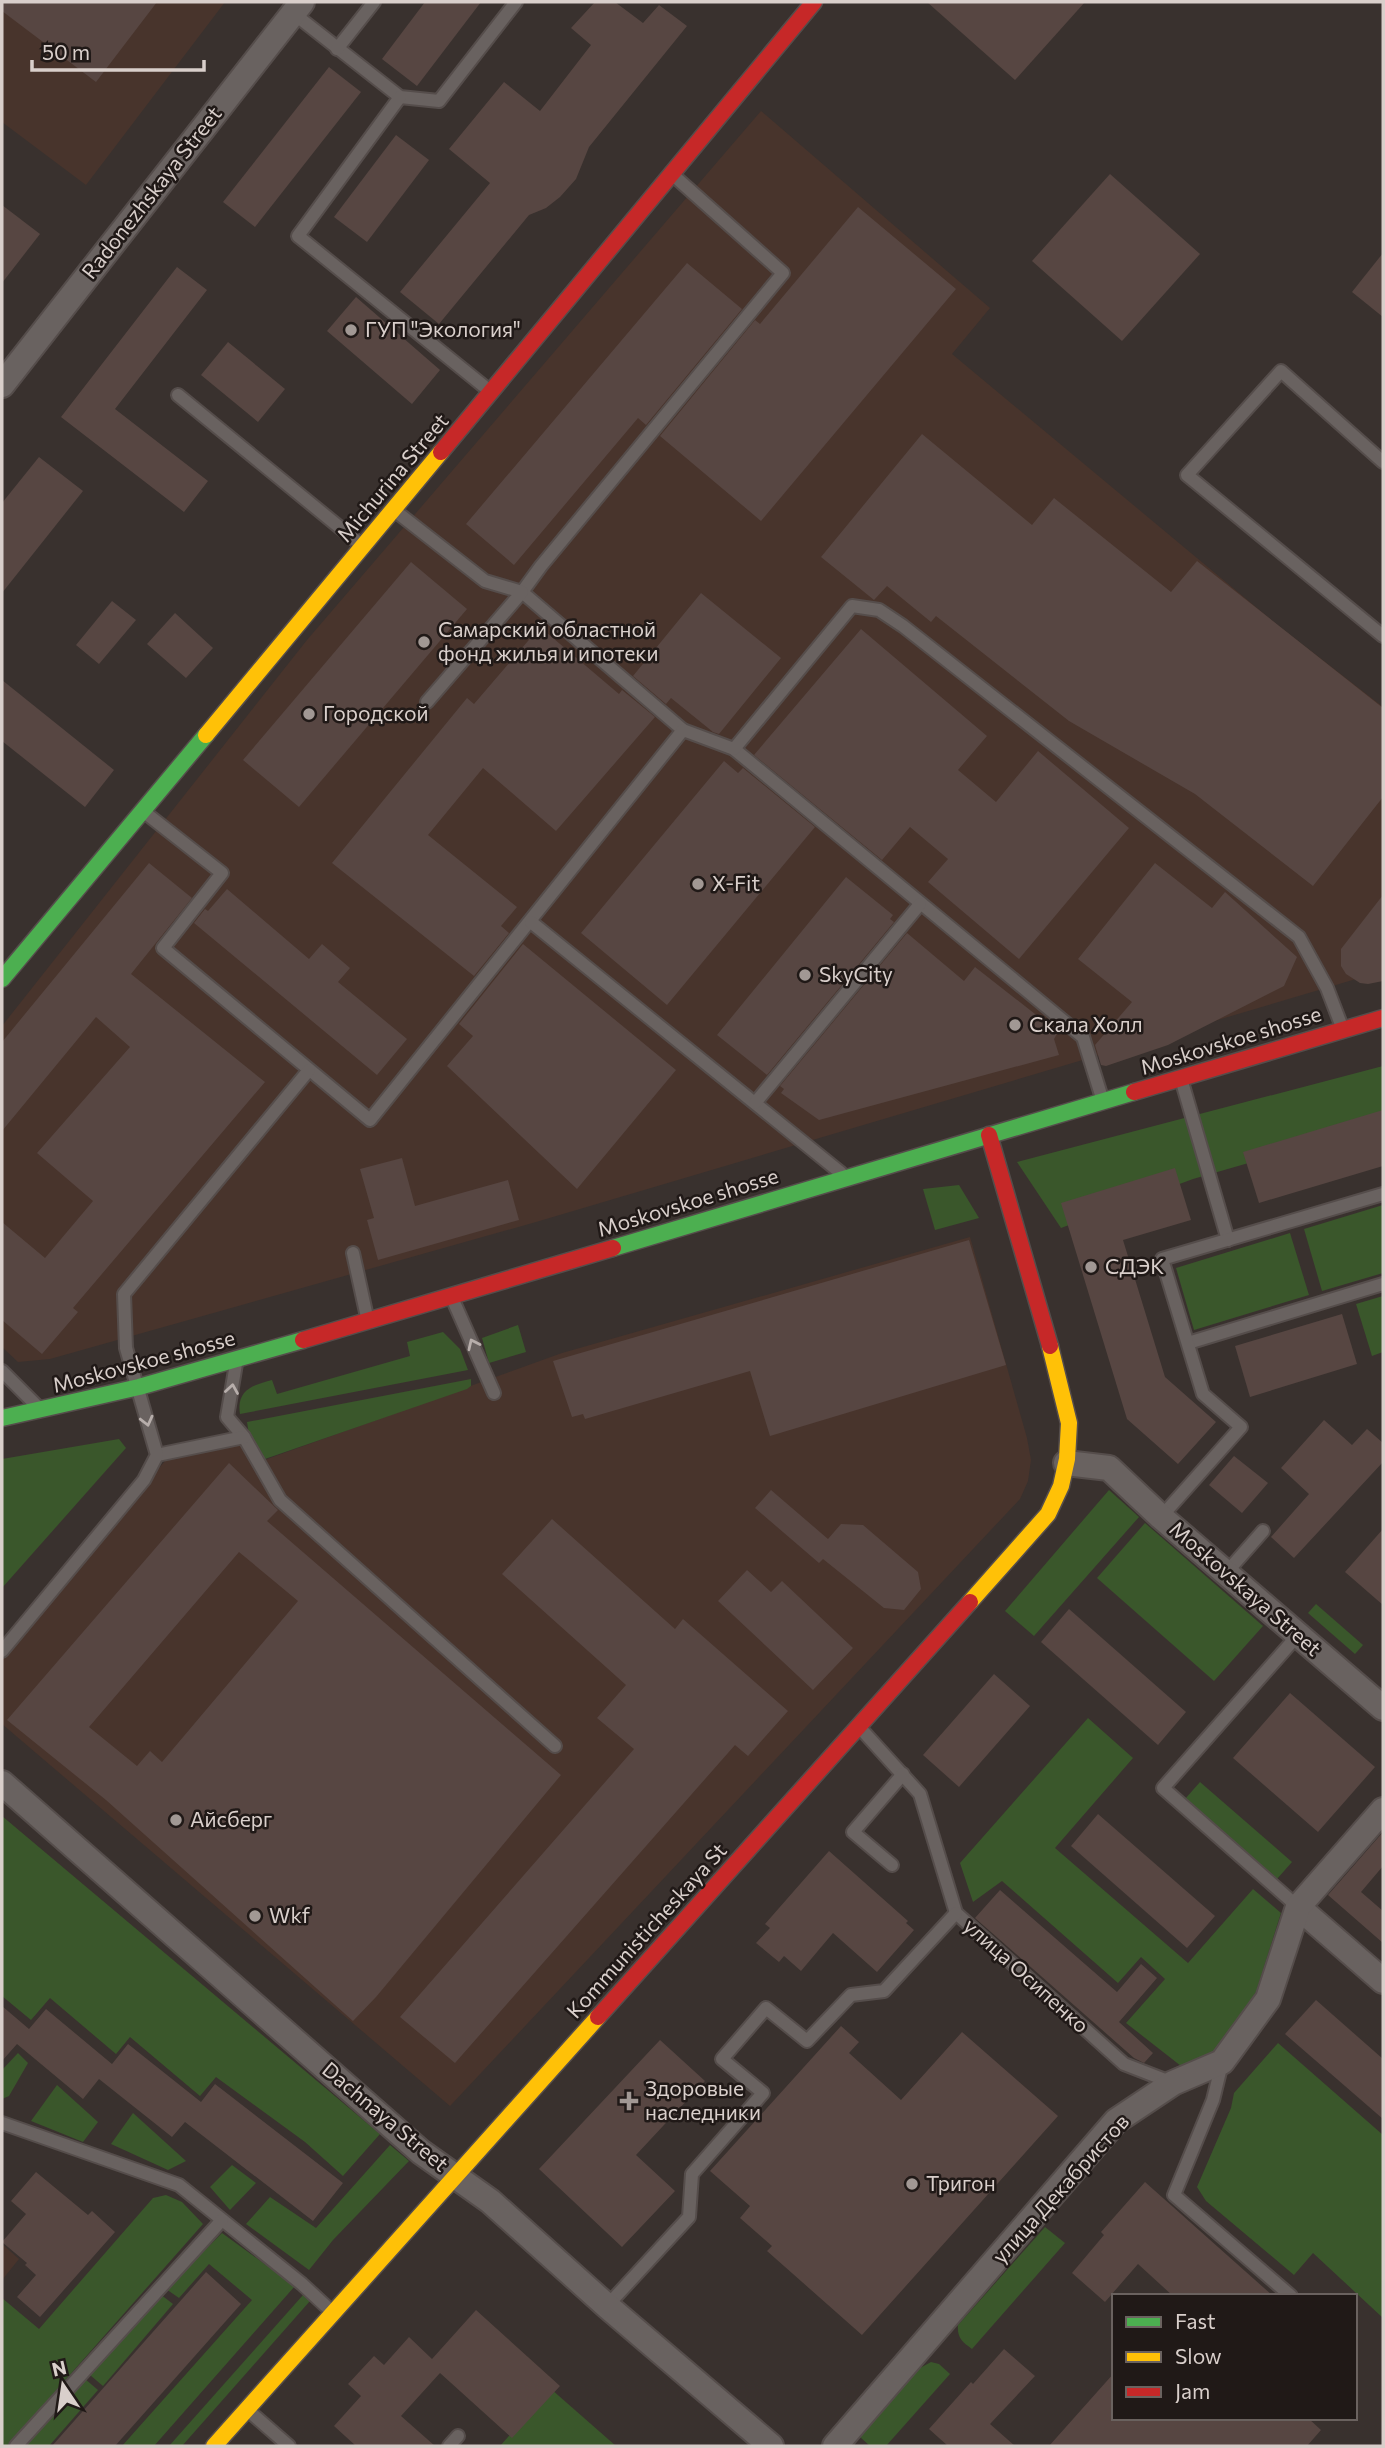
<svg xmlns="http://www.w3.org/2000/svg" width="1385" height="2448" viewBox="0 0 1385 2448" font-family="Commissioner,sans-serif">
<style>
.built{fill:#48342c}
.green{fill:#3a572b}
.building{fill:#574642;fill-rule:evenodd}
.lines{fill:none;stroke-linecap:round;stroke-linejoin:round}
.lane-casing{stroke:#554d4b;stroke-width:16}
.street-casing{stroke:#554d4b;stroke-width:28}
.fast-casing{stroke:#554d4b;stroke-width:19}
.slow-casing{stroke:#554d4b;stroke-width:19}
.jam-casing{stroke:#554d4b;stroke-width:19}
.lane{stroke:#696260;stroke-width:12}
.street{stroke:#696260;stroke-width:24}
.fast{stroke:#4caf50;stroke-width:16}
.slow{stroke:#ffc107;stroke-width:16}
.jam{stroke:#c62828;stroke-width:16}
.oneway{stroke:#b7aeab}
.poi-dot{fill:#a19894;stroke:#201917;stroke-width:2.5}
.labels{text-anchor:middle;stroke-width:5;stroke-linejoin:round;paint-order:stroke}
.street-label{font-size:21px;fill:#d9cfcb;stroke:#201917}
.poi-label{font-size:21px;fill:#d9cfcb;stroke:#201917;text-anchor:start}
</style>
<rect width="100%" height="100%" fill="#39312e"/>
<g class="built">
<polygon points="2,2 225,2 86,185 2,122"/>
<polygon points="761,111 990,308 952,354 1275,623 1383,707 1383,971 536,1222 50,1359 18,1362 2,1347 2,1026 307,640"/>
<polygon points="970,1237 1027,1438 1031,1460 1028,1481 1020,1499 450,2106 2,1724 2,1659 165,1461 241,1442 253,1464 562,1353"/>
<polygon points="2,2244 19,2259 2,2280"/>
</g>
<g class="green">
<polygon points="1383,1066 1383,1124 1193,1179 1061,1228 1017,1162"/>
<polygon points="959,1185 979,1218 935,1230 923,1189"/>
<polygon points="1383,1205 1383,1273 1322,1291 1304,1229"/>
<polygon points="1290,1233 1309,1295 1194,1330 1176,1268"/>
<polygon points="1383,1296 1383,1352 1372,1356 1356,1304"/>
<polygon points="518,1325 526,1352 489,1363 482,1338"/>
<path d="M443,1332L460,1349L468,1370L240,1414C236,1390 253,1385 272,1380L277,1394L410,1356L407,1342Z"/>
<polygon points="471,1379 471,1386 467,1389 262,1460 250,1441 247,1422"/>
<polygon points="119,1439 126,1448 2,1588 2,1459"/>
<polygon points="1109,1490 1139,1517 1034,1636 1005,1611"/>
<polygon points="1145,1523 1263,1626 1214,1681 1097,1578"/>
<polygon points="1316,1604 1363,1645 1355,1654 1308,1613"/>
<polygon points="1088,1718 1133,1758 1055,1848 1188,1963 1253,1889 1281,1913 1256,1992 1217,2053 1181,2066 1126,2023 1165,1979 1141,1957 1118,1983 1002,1881 973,1902 960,1863"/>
<polygon points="1200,1782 1292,1862 1277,1879 1185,1799"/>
<polygon points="2,1816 380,2134 343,2176 305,2142 216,2077 200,2096 130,2037 116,2054 50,1998 31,2020 2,1996"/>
<polygon points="1278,2043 1383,2135 1383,2318 1313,2253 1294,2275 1206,2201 1197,2187 1231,2108 1234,2093"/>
<polygon points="18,2053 28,2063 9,2096 2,2099 2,2070"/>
<polygon points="57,2085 98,2122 83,2142 31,2121"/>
<polygon points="133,2113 186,2161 168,2170 111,2144"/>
<polygon points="390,2145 409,2161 333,2240 309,2270 246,2224 270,2197 316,2228"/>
<polygon points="232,2165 256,2183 230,2210 210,2187"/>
<polygon points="166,2195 182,2202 203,2224 7,2446 2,2446 2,2298 39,2329 153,2198"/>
<path d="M1045,2227L1065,2243L972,2349C962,2342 957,2338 958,2325Z"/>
<polygon points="222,2233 295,2286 154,2446 122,2446 252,2300 209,2264 179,2298 166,2289"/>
<polygon points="160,2294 173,2304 103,2386 90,2375"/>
<polygon points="303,2295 310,2301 182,2446 169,2446"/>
<polygon points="931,2362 939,2364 950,2374 886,2446 870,2446 860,2437 920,2368"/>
<polygon points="85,2379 98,2390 49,2446 26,2446"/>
<polygon points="551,2389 616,2446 500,2446"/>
</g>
<g class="building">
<polygon points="2,2 157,2 96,82 2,11"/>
<polygon points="425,2 481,2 417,86 382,59"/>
<polygon points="595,2 615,2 643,23 659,5 687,26 589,147 576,179 560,197 546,208 529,215 439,324 400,292 490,183 449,149 504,82 540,111 591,45 571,28"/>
<polygon points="927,2 1085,2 1015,80"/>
<polygon points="329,67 361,92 255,227 223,202"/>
<polygon points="396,135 429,160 367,242 334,217"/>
<polygon points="1110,174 1200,254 1122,341 1032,261"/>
<polygon points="2,205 40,234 2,283"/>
<polygon points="858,207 956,289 761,521 660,436 755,320 760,324"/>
<polygon points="1383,253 1383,317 1352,292"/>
<polygon points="687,263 742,309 646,425 638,418 514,565 466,524"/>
<polygon points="177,267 207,290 115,409 208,481 184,512 61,417"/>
<polygon points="356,297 440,370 412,404 327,331"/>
<polygon points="228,342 285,389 258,422 201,375"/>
<polygon points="922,434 1032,525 1054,498 1171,592 1197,561 1383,708 1383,797 1313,886 1195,794 1069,721 936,616 931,622 887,586 874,600 821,557"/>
<polygon points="39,457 83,491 2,593 2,503"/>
<polygon points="411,562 467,609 299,807 243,760"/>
<polygon points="701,593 781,658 719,734 713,732 671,698 666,704 633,676"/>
<polygon points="112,601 136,620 99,664 76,645"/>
<polygon points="175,613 213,648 186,678 147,644"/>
<polygon points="540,627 619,694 622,690 655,717 556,831 483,768 428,835 517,907 501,926 509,933 474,976 332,863 467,698 474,704"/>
<polygon points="861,629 987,736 958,770 996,802 1038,751 1129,828 1019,959 928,882 948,859 910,827 882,860 754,755"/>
<polygon points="2,680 114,770 85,807 2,741"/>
<polygon points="724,761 738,773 743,768 815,827 667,1005 581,933"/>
<polygon points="149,863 192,898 131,974 265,1082 73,1308 78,1312 42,1354 2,1320 2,1222 45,1258 93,1201 37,1153 130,1047 96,1017 2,1131 2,1042"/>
<polygon points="1155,863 1212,908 1225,892 1297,957 1284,986 1168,1045 1106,1066 1101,1065 1095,1045 1132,1002 1078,959"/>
<polygon points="846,877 893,915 890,919 894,922 767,1075 717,1035"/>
<polygon points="227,889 309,959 322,944 350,968 338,982 407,1039 377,1075 194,923 205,909 208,911"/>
<polygon points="1383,895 1383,981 1368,984 1360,983 1346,974 1341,966 1341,949"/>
<polygon points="907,933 964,981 975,967 1058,1032 1054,1039 1059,1055 819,1120 781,1093 784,1089 780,1086"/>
<polygon points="523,944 676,1070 577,1189 447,1066 473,1036 459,1024"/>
<polygon points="1383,1110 1383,1166 1259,1203 1243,1152"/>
<polygon points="402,1158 415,1206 508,1180 519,1220 378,1260 367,1220 374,1218 360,1169"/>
<polygon points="1175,1168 1191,1220 1123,1240 1165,1377 1216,1422 1178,1464 1127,1419 1061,1203"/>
<polygon points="969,1240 1006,1365 770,1436 750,1371 585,1419 583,1414 572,1417 553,1361"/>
<polygon points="1342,1314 1357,1364 1250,1397 1235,1346"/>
<polygon points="1324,1420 1352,1445 1367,1429 1383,1443 1383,1462 1294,1558 1271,1537 1309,1494 1281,1468"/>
<polygon points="1234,1456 1268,1483 1242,1513 1209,1485"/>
<path d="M229,1463L278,1510L267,1521L561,1775L376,1997L353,2021L106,1800L7,1720ZM239,1552L298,1601L162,1762L150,1751L137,1766L89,1727Z"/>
<polygon points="771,1490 828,1539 841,1524 863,1525 918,1572 921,1589 904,1610 884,1608 823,1559 819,1563 755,1508"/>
<polygon points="552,1519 675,1629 683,1619 788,1711 748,1756 735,1745 455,2063 400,2017 634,1749 597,1718 626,1685 502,1574"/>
<polygon points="1383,1529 1383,1605 1345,1572"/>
<polygon points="747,1570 771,1592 782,1581 853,1648 813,1690 718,1601"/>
<polygon points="1069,1609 1186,1712 1158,1745 1041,1642"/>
<polygon points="994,1674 1030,1706 959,1787 923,1755"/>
<polygon points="1290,1693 1375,1767 1318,1832 1233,1758"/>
<polygon points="1098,1814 1215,1916 1187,1948 1071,1846"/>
<polygon points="1383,1832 1383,1866 1361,1892 1383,1911 1383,1943 1328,1895"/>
<polygon points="829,1851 908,1921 906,1923 914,1930 877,1972 833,1933 801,1971 784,1956 779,1962 756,1943 770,1928 765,1924"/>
<polygon points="1000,1890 1117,1992 1141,1964 1157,1978 1119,2022 1153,2053 1144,2063 1134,2058 975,1918"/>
<polygon points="1316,2000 1383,2059 1383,2119 1285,2034"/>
<polygon points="2,2006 29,2029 46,2009 112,2064 128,2044 201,2102 215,2084 343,2183 313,2221 185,2122 172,2137 99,2079 83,2099 17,2044 2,2061"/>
<polygon points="841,2026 859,2042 849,2053 901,2100 962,2032 1058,2116 862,2335 767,2251 772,2246 740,2218 750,2206 710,2171"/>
<polygon points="660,2040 705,2081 636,2155 675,2191 622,2247 539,2169"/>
<polygon points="36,2172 88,2215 92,2211 115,2232 40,2317 17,2297 36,2275 25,2265 27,2263 2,2242 26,2214 11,2201"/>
<polygon points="1145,2182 1273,2296 1173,2296 1138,2264 1105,2302 1072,2273 1104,2235 1101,2232"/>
<polygon points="206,2272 241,2304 115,2446 52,2446"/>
<polygon points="476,2310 560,2386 512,2438 440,2373 401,2416 435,2446 356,2446 334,2426 361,2396 348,2384 374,2356 384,2365 409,2337 432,2359"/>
<polygon points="1004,2349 1035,2376 990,2424 1015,2446 948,2446 929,2429 971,2382 973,2384"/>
<polygon points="1114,2373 1114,2418 1308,2418 1321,2430 1307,2446 1049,2446"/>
</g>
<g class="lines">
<g class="lane-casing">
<g id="lane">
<polyline points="293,13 400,97 439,101 516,2"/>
<polyline points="337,49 374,2"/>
<polyline points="400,97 298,236 491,392"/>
<polyline points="673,175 783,273 541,566 522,592 683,730"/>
<polyline points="178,395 360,544"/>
<polyline points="1383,462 1281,371 1187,475 1383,636"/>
<polyline points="394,510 485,581 522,592 427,702"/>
<polyline points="734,749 1083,1037 1102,1098"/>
<polyline points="143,811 222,873 163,948 370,1120 683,730 734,749 852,606 879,610 903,626 1299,937 1327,988 1342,1027"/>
<polyline points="531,922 841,1173"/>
<polyline points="1182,1082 1228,1240"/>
<polyline points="755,1103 920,904"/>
<polyline points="353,1253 367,1317"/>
<polyline points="453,1300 494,1393"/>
<polyline points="1188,1343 1383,1284"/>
<polyline points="236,1364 227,1417 244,1437 280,1500 555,1746"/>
<polyline points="2,1371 36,1405"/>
<polyline points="157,1455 244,1437"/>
<polyline points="1161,1517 1241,1427 1203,1394 1162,1259 1383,1194"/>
<polyline points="1226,1573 1263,1531"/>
<polyline points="1298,1635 1163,1788 1298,1907"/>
<polyline points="2,1651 144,1480 157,1455 126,1348 124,1294 309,1070"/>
<polyline points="862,1730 920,1794 956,1913 1124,2064 1173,2083"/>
<polyline points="892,1865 853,1832 903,1774"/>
<polyline points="1222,2063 1213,2100 1174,2195 1291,2296"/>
<polyline points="2,2123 179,2185 302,2284 330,2310"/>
<polyline points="607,2306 689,2217 692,2174 763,2093 722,2059 766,2008 807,2041 851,1995 884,1991 956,1913"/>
<polyline points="250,2412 289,2446"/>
<polyline points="16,2446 222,2220"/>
<polyline points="449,2446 458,2436"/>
</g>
</g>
<g class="street-casing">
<g id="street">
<polyline points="2,385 302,2"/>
<polyline points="1066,1463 1109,1468 1161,1517 1383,1708"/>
<polyline points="2,1783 421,2152 490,2201 607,2306 771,2446"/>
<polyline points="1298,1907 1383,1981"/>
<polyline points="835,2446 1116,2121 1173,2083 1222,2062 1268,1999 1298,1907 1383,1810"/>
</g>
</g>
<g class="fast-casing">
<g id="fast">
<polyline points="2,979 206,735"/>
<polyline points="613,1248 1134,1092"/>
<polyline points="2,1418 139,1387 303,1340"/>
</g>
</g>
<g class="slow-casing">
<g id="slow">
<polyline points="206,735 441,452"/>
<polyline points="970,1602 1048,1514 1061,1486 1067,1459 1069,1423 1050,1346"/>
<polyline points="214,2446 598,2017"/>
</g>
</g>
<g class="jam-casing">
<g id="jam">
<polyline points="441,452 814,2"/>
<polyline points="1134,1092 1383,1018"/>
<polyline points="989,1135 1050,1346"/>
<polyline points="303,1340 613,1248"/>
<polyline points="598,2017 970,1602"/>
</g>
</g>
<use href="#lane" class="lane"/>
<use href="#street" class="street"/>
<use href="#fast" class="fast"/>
<use href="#slow" class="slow"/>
<use href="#jam" class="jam"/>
</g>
<defs><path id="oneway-chevron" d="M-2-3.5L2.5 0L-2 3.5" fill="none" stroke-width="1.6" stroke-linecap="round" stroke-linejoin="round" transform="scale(1.75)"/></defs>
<g class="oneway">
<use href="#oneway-chevron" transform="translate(473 1344) rotate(-115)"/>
<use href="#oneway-chevron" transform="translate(232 1389) rotate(-81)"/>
<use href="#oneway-chevron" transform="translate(147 1421) rotate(76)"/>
</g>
<g class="poi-dot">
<circle cx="351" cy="330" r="7"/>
<circle cx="424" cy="642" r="7"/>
<circle cx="309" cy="714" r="7"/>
<circle cx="698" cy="884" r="7"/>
<circle cx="805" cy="975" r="7"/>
<circle cx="1015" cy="1025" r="7"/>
<circle cx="1091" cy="1267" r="7"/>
<circle cx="176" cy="1820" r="7"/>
<circle cx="255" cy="1916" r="7"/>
<path d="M625.5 2090.5h7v7h7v7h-7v7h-7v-7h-7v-7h7z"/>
<circle cx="912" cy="2184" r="7"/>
</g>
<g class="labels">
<g class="street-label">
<text transform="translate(152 193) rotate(-52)" y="7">Radonezhskaya Street</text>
<text transform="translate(393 478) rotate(-50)" y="7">Michurina Street</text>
<text transform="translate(1231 1041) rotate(-17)" y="7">Moskovskoe shosse</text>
<text transform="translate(688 1203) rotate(-17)" y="7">Moskovskoe shosse</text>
<text transform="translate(144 1362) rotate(-15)" y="7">Moskovskoe shosse</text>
<text transform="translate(1245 1589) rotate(41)" y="7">Moskovskaya Street</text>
<text transform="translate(647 1931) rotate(-48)" y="7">Kommunisticheskaya St</text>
<text transform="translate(1026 1976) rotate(42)" y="7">улица Осипенко</text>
<text transform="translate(385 2117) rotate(40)" y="7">Dachnaya Street</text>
<text transform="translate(1061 2189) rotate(-48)" y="7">улица Декабристов</text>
</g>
<g class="poi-label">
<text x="365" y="337">ГУП "Экология"</text>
<text x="438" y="637">Самарский областной<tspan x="438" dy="24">фонд жилья и ипотеки</tspan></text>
<text x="323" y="721">Городской</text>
<text x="712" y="891">X-Fit</text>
<text x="819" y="982">SkyCity</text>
<text x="1029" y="1032">Скала Холл</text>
<text x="1105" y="1274">СДЭК</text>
<text x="190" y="1827">Айсберг</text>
<text x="269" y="1923">Wkf</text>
<text x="645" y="2096">Здоровые<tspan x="645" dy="24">наследники</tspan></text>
<text x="926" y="2191">Тригон</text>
</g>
</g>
<rect width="1385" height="2448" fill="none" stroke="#d9cfcb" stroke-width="7"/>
<rect x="1112" y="2294" width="245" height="126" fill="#201917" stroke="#6a625f" stroke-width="2"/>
<rect x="1126" y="2317" width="35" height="10" fill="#4caf50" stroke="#6a625f" stroke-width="2"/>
<text x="1175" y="2329" font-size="21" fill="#d9cfcb">Fast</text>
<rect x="1126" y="2352" width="35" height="10" fill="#ffc107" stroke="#6a625f" stroke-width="2"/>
<text x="1175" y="2364" font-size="21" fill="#d9cfcb">Slow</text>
<rect x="1126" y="2387" width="35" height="10" fill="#c62828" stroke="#6a625f" stroke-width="2"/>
<text x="1175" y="2399" font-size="21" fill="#d9cfcb">Jam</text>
<g transform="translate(63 2385) rotate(347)" stroke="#201917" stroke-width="5" paint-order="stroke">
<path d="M0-5L12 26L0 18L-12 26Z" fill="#d9cfcb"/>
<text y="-10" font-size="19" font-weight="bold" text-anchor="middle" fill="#d9cfcb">N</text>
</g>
<path d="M32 60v10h172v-10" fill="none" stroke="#d9cfcb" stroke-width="3.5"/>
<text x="42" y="60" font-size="21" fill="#d9cfcb" stroke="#201917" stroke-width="5" paint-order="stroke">50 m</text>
</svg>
